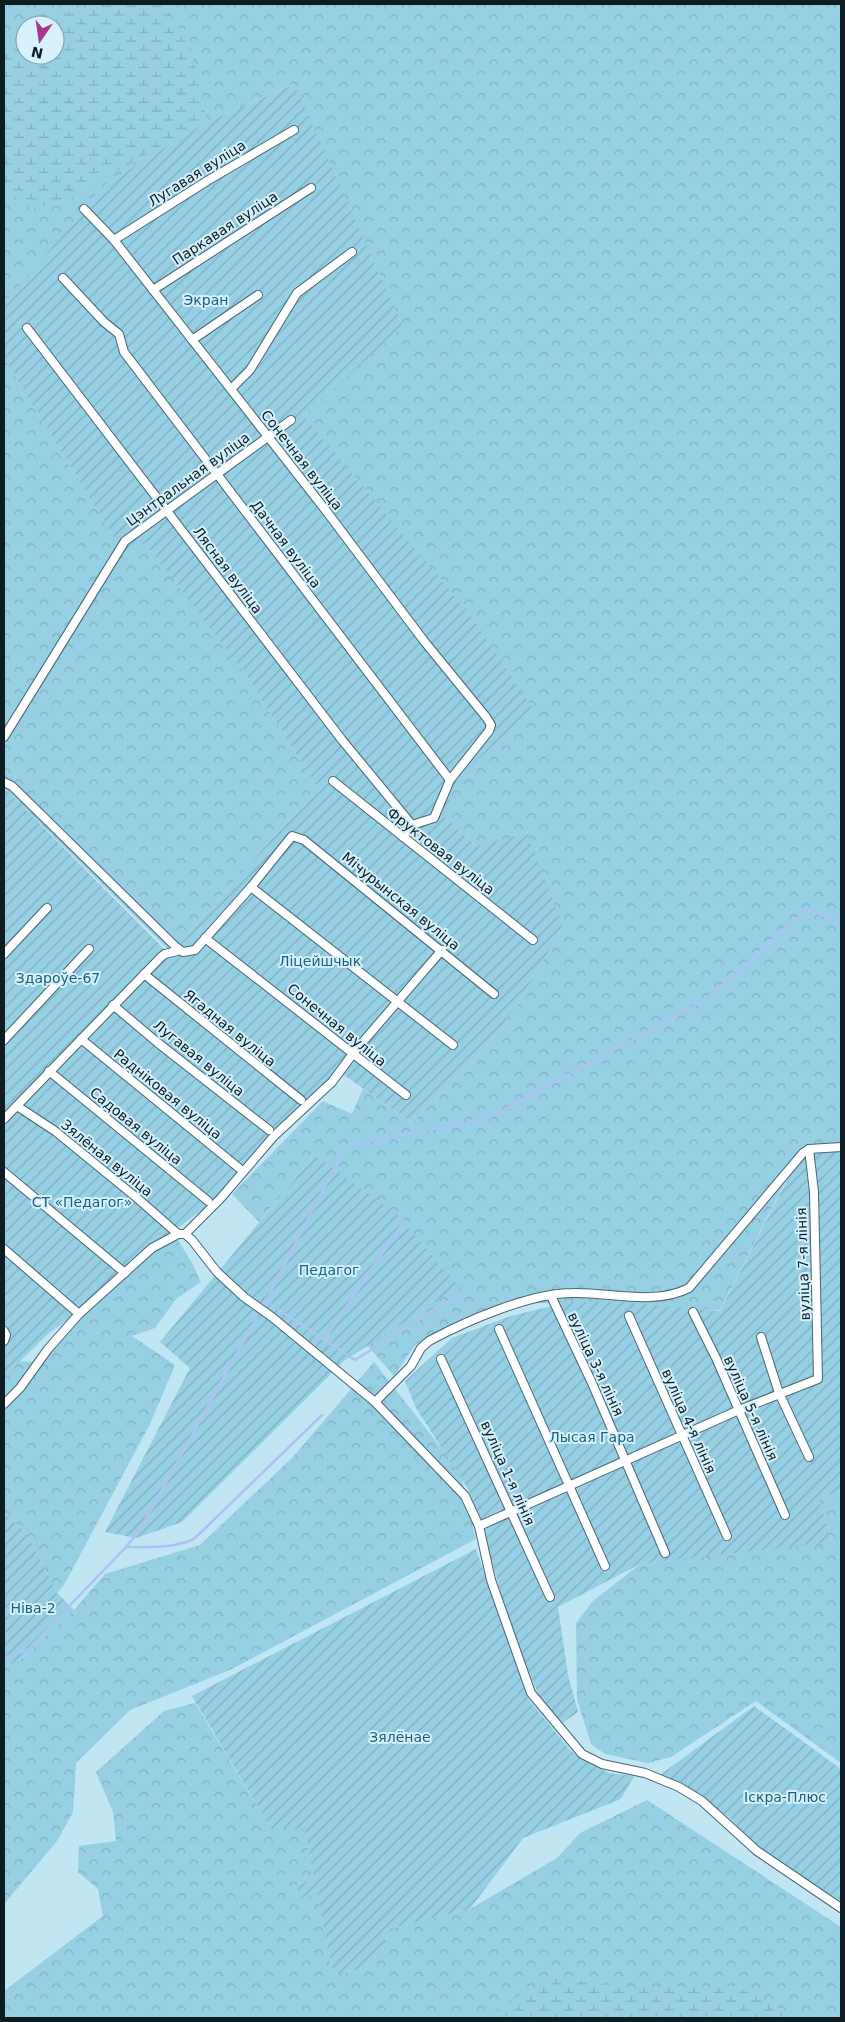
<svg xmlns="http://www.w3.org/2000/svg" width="845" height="2022" viewBox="0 0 845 2022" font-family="'DejaVu Sans',sans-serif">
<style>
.forest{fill:url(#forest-crowns);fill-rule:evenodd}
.wetland{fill:url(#wetland-marsh)}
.garden{fill:url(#garden-furrows)}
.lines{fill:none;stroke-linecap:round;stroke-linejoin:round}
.stream{stroke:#aec1f6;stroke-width:2.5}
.minor-casing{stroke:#456673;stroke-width:10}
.minor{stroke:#fff;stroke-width:8}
.labels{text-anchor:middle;stroke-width:4;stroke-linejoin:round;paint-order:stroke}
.street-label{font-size:14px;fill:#0e1c21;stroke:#d4f1fc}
.park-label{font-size:14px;fill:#196176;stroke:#d4f1fc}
</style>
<defs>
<pattern id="forest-crowns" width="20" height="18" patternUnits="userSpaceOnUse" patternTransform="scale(1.25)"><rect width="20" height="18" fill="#96cee3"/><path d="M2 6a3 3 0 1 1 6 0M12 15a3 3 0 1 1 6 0" fill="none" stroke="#80b0c2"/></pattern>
<pattern id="wetland-marsh" width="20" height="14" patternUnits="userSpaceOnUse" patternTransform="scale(1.25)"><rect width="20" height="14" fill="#96cee3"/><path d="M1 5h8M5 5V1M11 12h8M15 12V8" fill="none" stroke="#80b0c2"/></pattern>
<pattern id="garden-furrows" width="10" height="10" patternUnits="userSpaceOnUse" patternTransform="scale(1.25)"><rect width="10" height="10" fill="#96cee3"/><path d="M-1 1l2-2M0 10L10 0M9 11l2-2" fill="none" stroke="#80b0c2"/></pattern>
</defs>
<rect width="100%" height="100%" fill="#c0e5f3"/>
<g class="forest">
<path d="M4,4H841V1143L803,1147L720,1310L517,1302L416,1344L394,1376L366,1344L315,1155L259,1222L232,1194L323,1101L352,1114L363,1089L412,1123L474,1061L515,1009L563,927L444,816L458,778L532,709L472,617L303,416L403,326L293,84L207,122L105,185L4,305ZM25,25H55V55H25Z"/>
<polygon points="4,358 125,556 145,542 246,675 317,787 170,955 165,946 4,788"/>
<polygon points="177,1239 191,1261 201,1282 176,1299 155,1328 132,1336 175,1365 150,1424 64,1585 57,1593 27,1534 4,1512 4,1369 14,1361 38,1362 122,1271"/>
<polygon points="374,1362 460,1472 476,1539 232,1669 130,1710 76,1763 73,1812 57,1841 4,1904 4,1667 22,1658 74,1610 105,1574 200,1545 293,1457"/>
<polygon points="841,1490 841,1763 756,1701 671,1757 648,1763 605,1754 591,1744 577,1699 576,1623 593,1601 640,1564 832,1541 818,1500"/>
<polygon points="195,1703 271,1829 304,1829 314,1880 297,1884 317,1893 333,1975 368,1968 383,1954 383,1930 470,1909 557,1858 580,1833 647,1800 841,1927 841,2018 4,2018 4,1991 103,1916 98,1889 78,1872 79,1846 116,1841 113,1812 96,1772 164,1711"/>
</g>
<g class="wetland">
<polygon points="113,4 163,4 190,47 207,122 103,178 85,193 32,209 4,188 4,50 25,37 25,55 55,55 55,25 45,25 65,13"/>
<polygon points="554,1977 630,1988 736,1986 798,2018 485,2018 509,2001"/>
</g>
<g class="garden">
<polygon points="294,84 403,326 304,416 472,617 533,709 458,778 444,816 476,846 527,833 563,927 515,1009 474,1061 412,1123 344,1075 208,1205 122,1271 151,1245 121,1269 74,1315 49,1333 4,1377 4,1297 8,1299 4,1295 4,788 170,955 317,787 246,675 145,543 125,556 4,358 4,305 104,185 207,122"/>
<polygon points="841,1143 841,1490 819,1500 832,1542 640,1564 558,1607 568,1675 578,1712 561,1724 542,1703 513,1634 480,1520 468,1489 416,1408 405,1381 452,1338 511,1316 568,1302 632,1303 720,1311 804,1147"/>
<polygon points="315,1155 396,1214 459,1287 344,1361 182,1522 136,1538 105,1532 190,1368 160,1342"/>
<polygon points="4,1512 27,1534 57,1593 74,1610 22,1658 4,1667"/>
<polygon points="476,1549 528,1699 571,1751 580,1758 609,1773 634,1776 621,1799 523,1838 470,1909 384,1930 383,1954 368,1968 333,1975 317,1893 300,1897 297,1884 314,1880 304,1829 271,1829 192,1696"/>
<polygon points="754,1706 841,1769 841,1901 768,1855 750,1841 731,1819 694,1791 660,1775"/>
</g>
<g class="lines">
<g class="stream">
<polyline points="266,1301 355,1360 463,1292"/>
<polyline points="264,1305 346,1145 487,1119 707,999 808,909 841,924"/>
<polyline points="324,1340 404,1221"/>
<path d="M126,1547C149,1547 172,1549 194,1539L322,1415"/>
<polyline points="4,1658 27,1650 126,1547 141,1528 257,1317"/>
</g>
<g class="minor-casing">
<g id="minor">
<polyline points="114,240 207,181 294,130"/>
<polyline points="63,278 104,322 119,334 124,352 450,780 489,731 491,725 486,717 424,641 327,512 114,240 84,209"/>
<polyline points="153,290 311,188"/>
<polyline points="27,328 342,740 412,825"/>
<polyline points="192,340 258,295"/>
<polyline points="231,389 250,370 297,293 352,252"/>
<polyline points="4,737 125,541 291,420"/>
<polyline points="333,781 533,940"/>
<polyline points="4,782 12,786 176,947"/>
<polyline points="403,837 412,825 434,818 450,780"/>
<polyline points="251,887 453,1045"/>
<polyline points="205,938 406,1095"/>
<polyline points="4,954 47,908"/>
<polyline points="144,974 301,1100"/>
<polyline points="113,1005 158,1043 269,1130"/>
<polyline points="81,1039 239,1168"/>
<polyline points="4,1040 89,949"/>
<polyline points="49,1071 208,1201"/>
<polyline points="17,1106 55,1131 137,1198 178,1234"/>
<polyline points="4,1119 161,957 165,954 177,951 176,947 183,952 195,950 251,887 292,836 304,840 494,994"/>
<polyline points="4,1172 125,1273"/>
<polyline points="185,1234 220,1199 274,1136 332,1082 355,1051 442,950"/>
<polyline points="4,1249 79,1314"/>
<polyline points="551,1296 592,1383 665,1553"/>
<polyline points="693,1312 716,1358 785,1515"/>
<polyline points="629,1316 727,1536"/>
<polyline points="499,1329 605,1566"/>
<polyline points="4,1331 6,1335 4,1341"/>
<polyline points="761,1337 779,1393 809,1457"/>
<polyline points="441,1359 550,1597"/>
<path d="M375,1402L411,1366L421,1348L429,1341C466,1321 530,1293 573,1293C610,1292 654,1306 689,1288L803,1153L809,1149L841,1147"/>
<polyline points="4,1404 20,1388 48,1349 79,1314 152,1248 178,1234 185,1234 192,1240 217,1272 244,1297 272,1317 375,1402 465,1496 479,1526 491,1580 531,1693 582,1754 602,1764 645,1773 679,1787 702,1801 757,1851 841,1908"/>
<polyline points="479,1526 739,1410 818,1379 814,1192 809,1149"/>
</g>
</g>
<use href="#minor" class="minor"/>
</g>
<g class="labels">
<g class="street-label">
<text transform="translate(197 173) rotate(-32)" y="5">Лугавая вуліца</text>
<text transform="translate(225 228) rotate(-33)" y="5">Паркавая вуліца</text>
<text transform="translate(302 460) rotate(52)" y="5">Сонечная вуліца</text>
<text transform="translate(188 479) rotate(-36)" y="5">Цэнтральная вуліца</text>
<text transform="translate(286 544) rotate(53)" y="5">Дачная вуліца</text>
<text transform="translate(228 570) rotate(53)" y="5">Лясная вуліца</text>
<text transform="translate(441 851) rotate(38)" y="5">Фруктовая вуліца</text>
<text transform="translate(401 901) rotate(39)" y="5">Мічурынская вуліца</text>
<text transform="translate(337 1025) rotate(39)" y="5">Сонечная вуліца</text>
<text transform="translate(230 1028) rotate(39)" y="5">Ягадная вуліца</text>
<text transform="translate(199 1058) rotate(39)" y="5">Лугавая вуліца</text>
<text transform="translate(168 1094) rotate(39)" y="5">Радніковая вуліца</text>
<text transform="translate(136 1126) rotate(39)" y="5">Садовая вуліца</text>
<text transform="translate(107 1158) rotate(39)" y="5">Зялёная вуліца</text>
<text transform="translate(803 1264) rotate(-92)" y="5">вуліца 7-я лінія</text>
<text transform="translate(596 1364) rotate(65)" y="5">вуліца 3-я лінія</text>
<text transform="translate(751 1408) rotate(66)" y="5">вуліца 5-я лінія</text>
<text transform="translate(689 1421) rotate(66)" y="5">вуліца 4-я лінія</text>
<text transform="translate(508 1473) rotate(66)" y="5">вуліца 1-я лінія</text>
</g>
<g class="park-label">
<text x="206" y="305">Экран</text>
<text x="320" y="966">Ліцейшчык</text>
<text x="58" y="983">Здароўе-67</text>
<text x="82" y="1207">СТ «Педагог»</text>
<text x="329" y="1275">Педагог</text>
<text x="592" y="1442">Лысая Гара</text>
<text x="33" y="1613">Ніва-2</text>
<text x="400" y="1742">Зялёнае</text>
<text x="785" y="1802">Іскра-Плюс</text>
</g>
</g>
<rect width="845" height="2022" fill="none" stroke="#0e1c21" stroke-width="10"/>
<g transform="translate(40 40) rotate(193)"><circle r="24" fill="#d4f1fc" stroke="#859ca4"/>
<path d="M0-4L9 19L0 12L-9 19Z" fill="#aa358d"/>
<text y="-8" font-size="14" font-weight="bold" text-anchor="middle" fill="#0e1c21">N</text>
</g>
</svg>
